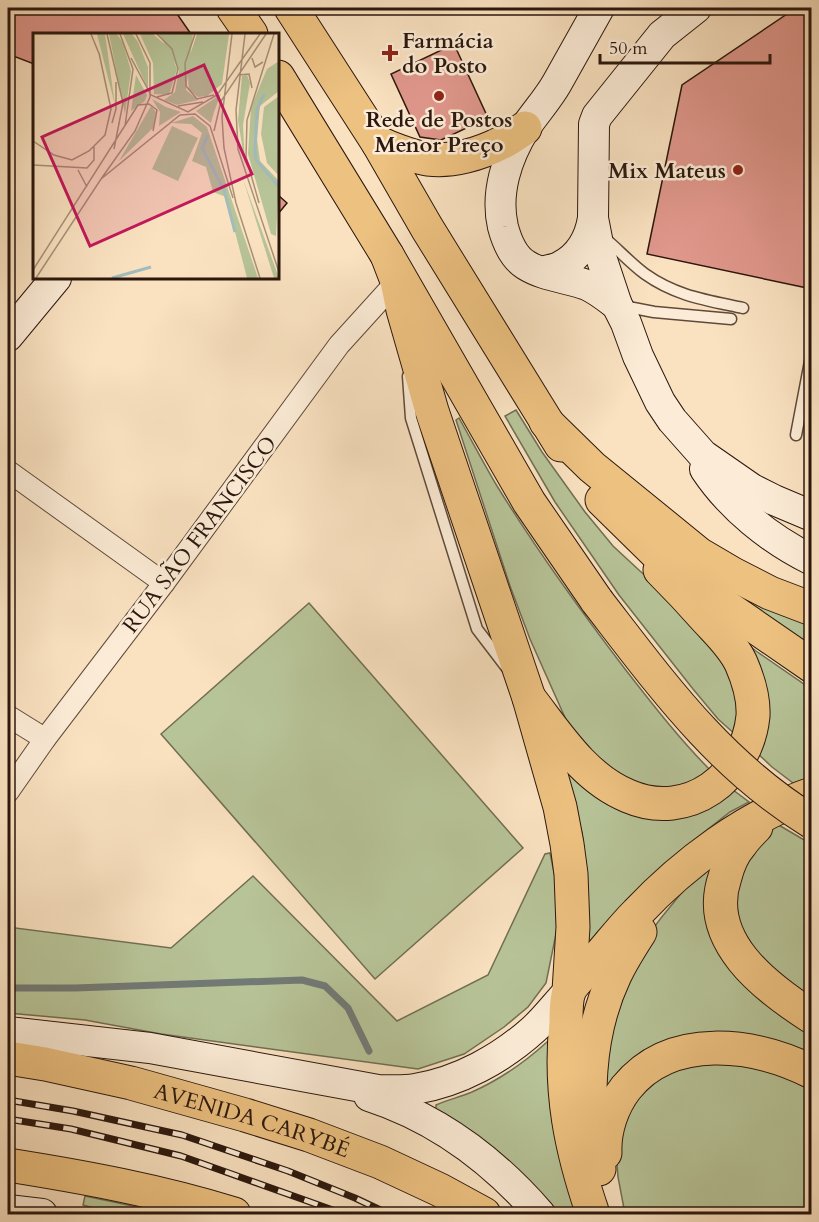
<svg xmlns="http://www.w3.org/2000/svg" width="819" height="1222" viewBox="0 0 819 1222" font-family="Cardo,serif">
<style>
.green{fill:#b7c498;stroke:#716e52;stroke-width:1.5}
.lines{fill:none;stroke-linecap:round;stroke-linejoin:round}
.stream{stroke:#727a76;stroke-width:7}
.building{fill:#e0978c;stroke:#2b170d;stroke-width:1.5}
.lane-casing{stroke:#5f4a3a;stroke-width:13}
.street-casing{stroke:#5f4a3a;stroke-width:23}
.secondary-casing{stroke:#2b170d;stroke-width:32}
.primary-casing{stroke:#2b170d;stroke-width:35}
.highway-casing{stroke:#2b170d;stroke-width:35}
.lane{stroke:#fcecd7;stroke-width:10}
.street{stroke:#fcecd7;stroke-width:21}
.secondary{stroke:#fcecd7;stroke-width:30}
.primary{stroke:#edc180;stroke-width:33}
.highway{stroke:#edc180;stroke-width:33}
.rail-casing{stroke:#2b170d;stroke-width:7}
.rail{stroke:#fcecd7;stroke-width:4.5;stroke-dasharray:14;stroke-linecap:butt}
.highway-bridge-casing{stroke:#2b170d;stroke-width:35;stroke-linecap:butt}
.highway-bridge{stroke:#edc180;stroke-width:33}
.poi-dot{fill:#8f2418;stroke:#fcecd7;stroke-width:2}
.labels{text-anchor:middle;stroke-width:5;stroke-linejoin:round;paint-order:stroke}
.poi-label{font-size:22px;font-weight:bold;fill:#2b170d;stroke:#fcecd7;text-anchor:start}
.street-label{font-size:22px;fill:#2b170d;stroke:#fcecd7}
.inset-river{fill:none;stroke:#a2bcbc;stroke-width:3}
.inset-road{fill:none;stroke:#a79179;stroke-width:1.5}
.view{fill:#c2185b;fill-opacity:0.15;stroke:#c2185b;stroke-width:3}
.inset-edge{fill:none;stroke:#2b170d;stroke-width:3}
</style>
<rect width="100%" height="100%" fill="#fae2c1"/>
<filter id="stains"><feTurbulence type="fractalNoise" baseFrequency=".00333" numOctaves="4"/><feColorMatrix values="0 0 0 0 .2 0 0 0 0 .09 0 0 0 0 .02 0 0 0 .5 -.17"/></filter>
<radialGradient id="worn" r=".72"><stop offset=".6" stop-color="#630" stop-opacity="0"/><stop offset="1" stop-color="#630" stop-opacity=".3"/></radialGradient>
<g class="green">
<polygon points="516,410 542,452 585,512 613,546 640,571 692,616 741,690 737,736 718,719 693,689 619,595 555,502 505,416"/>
<path d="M459,418C472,441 484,464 497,486C536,549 580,610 625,669C653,705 681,741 713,773L688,787H641L610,772L567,722L530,639L510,586L456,420Z"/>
<polygon points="733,591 811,622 811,648 770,620"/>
<polygon points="309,603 523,848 375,979 161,734"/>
<polygon points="733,632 756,651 811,689 811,777 793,783 772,767 755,751"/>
<polygon points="565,769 595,789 729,787 749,802 730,812 689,844 588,948 586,865 582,833"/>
<polygon points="777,824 811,844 811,1008 739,936 734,882 755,845"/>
<polygon points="550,853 558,892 557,929 546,983 528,1007 504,1027 464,1054 418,1069 161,1034 85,1020 8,1013 8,927 171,948 253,876 397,1021 488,975 545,854"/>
<polygon points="708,868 712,871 710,883 811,1031 811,1060 744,1039 599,1096 600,1058 646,938 661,918 692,880"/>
<path d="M547,1042L552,1045L579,1214H557L548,1202L436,1112V1105C447,1100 460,1097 472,1092C499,1080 525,1062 547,1042Z"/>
<polygon points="732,1059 811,1085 811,1214 625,1214 618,1177 616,1152 625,1112 668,1069"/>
<polygon points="85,1196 171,1214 114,1214 83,1205"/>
</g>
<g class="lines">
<polyline class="stream" points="8,988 75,988 302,980 325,986 348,1008 369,1051"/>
</g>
<g class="building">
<polygon points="15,8 173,8 191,34 34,34 34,64 8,54 8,31"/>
<polygon points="796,8 812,8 812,289 647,254 682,85"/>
<polygon points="454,44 488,118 441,140 420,137 391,74"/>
<polygon points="278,195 287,203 278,214"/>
</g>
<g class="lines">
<g class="lane-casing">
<g id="lane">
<path d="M602,236C617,248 630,263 645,274C676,296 706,300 743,308"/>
<polyline points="623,306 654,312 731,319"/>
<polyline points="408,376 411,418 477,629 506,667"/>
<polyline points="796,435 812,351"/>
</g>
</g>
<g class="street-casing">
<g id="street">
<polyline points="8,471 164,583"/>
<polyline points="8,716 45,739"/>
<polyline points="8,792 45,739 164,583 339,345 397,281"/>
</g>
</g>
<g class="secondary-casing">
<g id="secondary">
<path d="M599,8C585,33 571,58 557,83C548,99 535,113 525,128C507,157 495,193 503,227C507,242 513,257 526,265C543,276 568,278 587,285C598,290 608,298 617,305"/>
<polyline points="696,8 662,35 597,116 594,124 593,218 600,254 617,305 626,323 638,356 660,402 672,420 703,455 752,489 774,500 812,516"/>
<path d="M542,272C548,270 556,269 561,266C580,256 590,237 593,218"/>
<polyline points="8,336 56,278"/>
<path d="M705,469C731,508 770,539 812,560"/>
<path d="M8,1032L150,1048L378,1090C391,1090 403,1091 415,1089C459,1082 502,1058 534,1029C547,1017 557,1003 569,991"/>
<path d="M369,1096C437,1118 494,1161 540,1214"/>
<polyline points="8,1210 42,1214"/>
</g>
</g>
<g class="primary-casing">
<g id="primary">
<polyline points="233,8 251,34"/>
<polyline points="291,8 378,143 427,228 561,445"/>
<polyline points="278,77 387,255 397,281 403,310 432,411 529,698 560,807 567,844 571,874 573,927 569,991"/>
<path d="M378,143C394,149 411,157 428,159C452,162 480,154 501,143C510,139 517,133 525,128"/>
<path d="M529,698C557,734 584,778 628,796C688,822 747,777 753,716C754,698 748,679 741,663C733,646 719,633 707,620C692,603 676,586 660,570"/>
</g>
</g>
<g class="highway-casing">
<g id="highway">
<polyline points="387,255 529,502 597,601"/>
<polyline points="546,422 592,467 699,554 733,574 770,593 812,609"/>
<polyline points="602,500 655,552 683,577 812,666"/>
<path d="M756,827C751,832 745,838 741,844C733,853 728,865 725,877C703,940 765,987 812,1017"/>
<path id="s1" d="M8,1058L45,1064L131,1083L245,1115L309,1135L380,1162L440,1190L484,1214"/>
<path d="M605,1153C604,1131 612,1106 626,1088C671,1032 754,1043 812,1072"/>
<path d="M8,1165C84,1177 160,1191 234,1214"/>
<path d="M599,1169C584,1107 587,1034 615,975C622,960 631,946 640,932"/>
<path d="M593,1214C571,1150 559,1092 566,1023C566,1015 566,999 569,992C571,985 595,961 601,954C613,940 624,926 637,913C684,863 747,816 812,794"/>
</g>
</g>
<use href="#lane" class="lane"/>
<use href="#street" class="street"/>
<use href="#secondary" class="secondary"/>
<use href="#primary" class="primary"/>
<use href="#highway" class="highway"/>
<g class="rail-casing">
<g id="rail">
<polyline points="8,1100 73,1111 182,1135 288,1171 355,1198 389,1214"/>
<polyline points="8,1119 71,1129 181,1156 344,1214"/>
</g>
</g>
<use href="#rail" class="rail"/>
<g class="highway-bridge-casing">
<path id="highway-bridge" d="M597,601C662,685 719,765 812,822"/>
</g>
<use href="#highway-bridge" class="highway-bridge"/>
</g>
<g class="poi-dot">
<path d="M387 44h6v6h6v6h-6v6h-6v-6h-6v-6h6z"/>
<circle cx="439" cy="96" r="6"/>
<circle cx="738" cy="170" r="6"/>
</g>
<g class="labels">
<g class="poi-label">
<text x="402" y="48">Farmácia<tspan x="402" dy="25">do Posto</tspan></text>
<text x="439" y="127" text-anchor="middle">Rede de Postos<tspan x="439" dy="25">Menor Preço</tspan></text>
<text x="726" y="178" text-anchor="end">Mix Mateus</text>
</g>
<g class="street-label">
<text transform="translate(199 534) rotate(-53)" y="8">RUA SÃO FRANCISCO</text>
<text dy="8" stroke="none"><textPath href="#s1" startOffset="252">AVENIDA CARYBÉ</textPath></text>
</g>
</g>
<g transform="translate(33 33)">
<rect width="246" height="246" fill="#fae2c1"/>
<path d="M64,1H72L82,72L68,17ZM76,1H84L90,10L98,38L92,81ZM90,1H99L105,9L115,34V56ZM107,1H120L136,15L144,36L136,62L121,61L120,30ZM126,1H160L153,57L165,67L144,72L131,67L142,59L146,37ZM164,1H196L189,51L174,63L165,64L156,57L154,31ZM246,28V58L227,73L224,106L227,128L246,148L243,203L238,201L215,121L218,74L234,36ZM103,42L114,62L112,68L98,78ZM214,42L217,50L210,92L212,131L205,87L209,43ZM188,61L181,79L178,90L163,78ZM246,63V143L234,130L228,101L231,74ZM119,66L133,74L148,79L126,93L127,79ZM118,73L123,79L120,95L86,128ZM160,83L174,94L225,245H214L193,164L180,159L173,134L159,128L169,100L158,91L138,90ZM139,93L165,105L145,148L119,136ZM210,146L246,245H241Z" fill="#b7c498"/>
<path class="inset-river" d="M231,61L224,77L222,118L223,127L246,154M175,102L169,115L191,157L202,199M79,245L118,234"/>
<path class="inset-road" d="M58,1L67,23M74,1L90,70L81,116M87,1L100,36L92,93M124,1L139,16L145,36L139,60L124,64M162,1L152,30L153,53L164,66L181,62M199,1L189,84L191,115L203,170L227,245M212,1L203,77L205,116L246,239M98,25L118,62L155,79L184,62L227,1M219,25L222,34L230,29M206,42L216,41L219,55M145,73L170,69M79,90L83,76V49M181,98L188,68L233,1M0,108L21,122L39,127L56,118L72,102L78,76L66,20M0,132L54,135L61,127V114M45,137L54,154M68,146L102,98L117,64V30L103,1M226,170L213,124L214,87L241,1M0,237L105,72L116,71L124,77L120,98M3,245L68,146L147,82L162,81L177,93L200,165"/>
<path class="view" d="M171,32L219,141L57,213L9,104Z"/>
<rect width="246" height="246" class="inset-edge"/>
</g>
<rect width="819" height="1222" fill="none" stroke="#fae2c1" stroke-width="30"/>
<rect x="9" y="9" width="801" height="1204" fill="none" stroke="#2b170d" stroke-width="3"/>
<rect x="15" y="15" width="789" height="1192" fill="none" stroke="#2b170d" stroke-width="1.5"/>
<path d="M600 54v9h170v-9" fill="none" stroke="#2b170d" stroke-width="3"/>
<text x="609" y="54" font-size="18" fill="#2b170d" stroke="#fcecd7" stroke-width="4.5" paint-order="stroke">50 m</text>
<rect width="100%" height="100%" filter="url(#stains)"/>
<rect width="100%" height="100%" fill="url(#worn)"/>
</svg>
